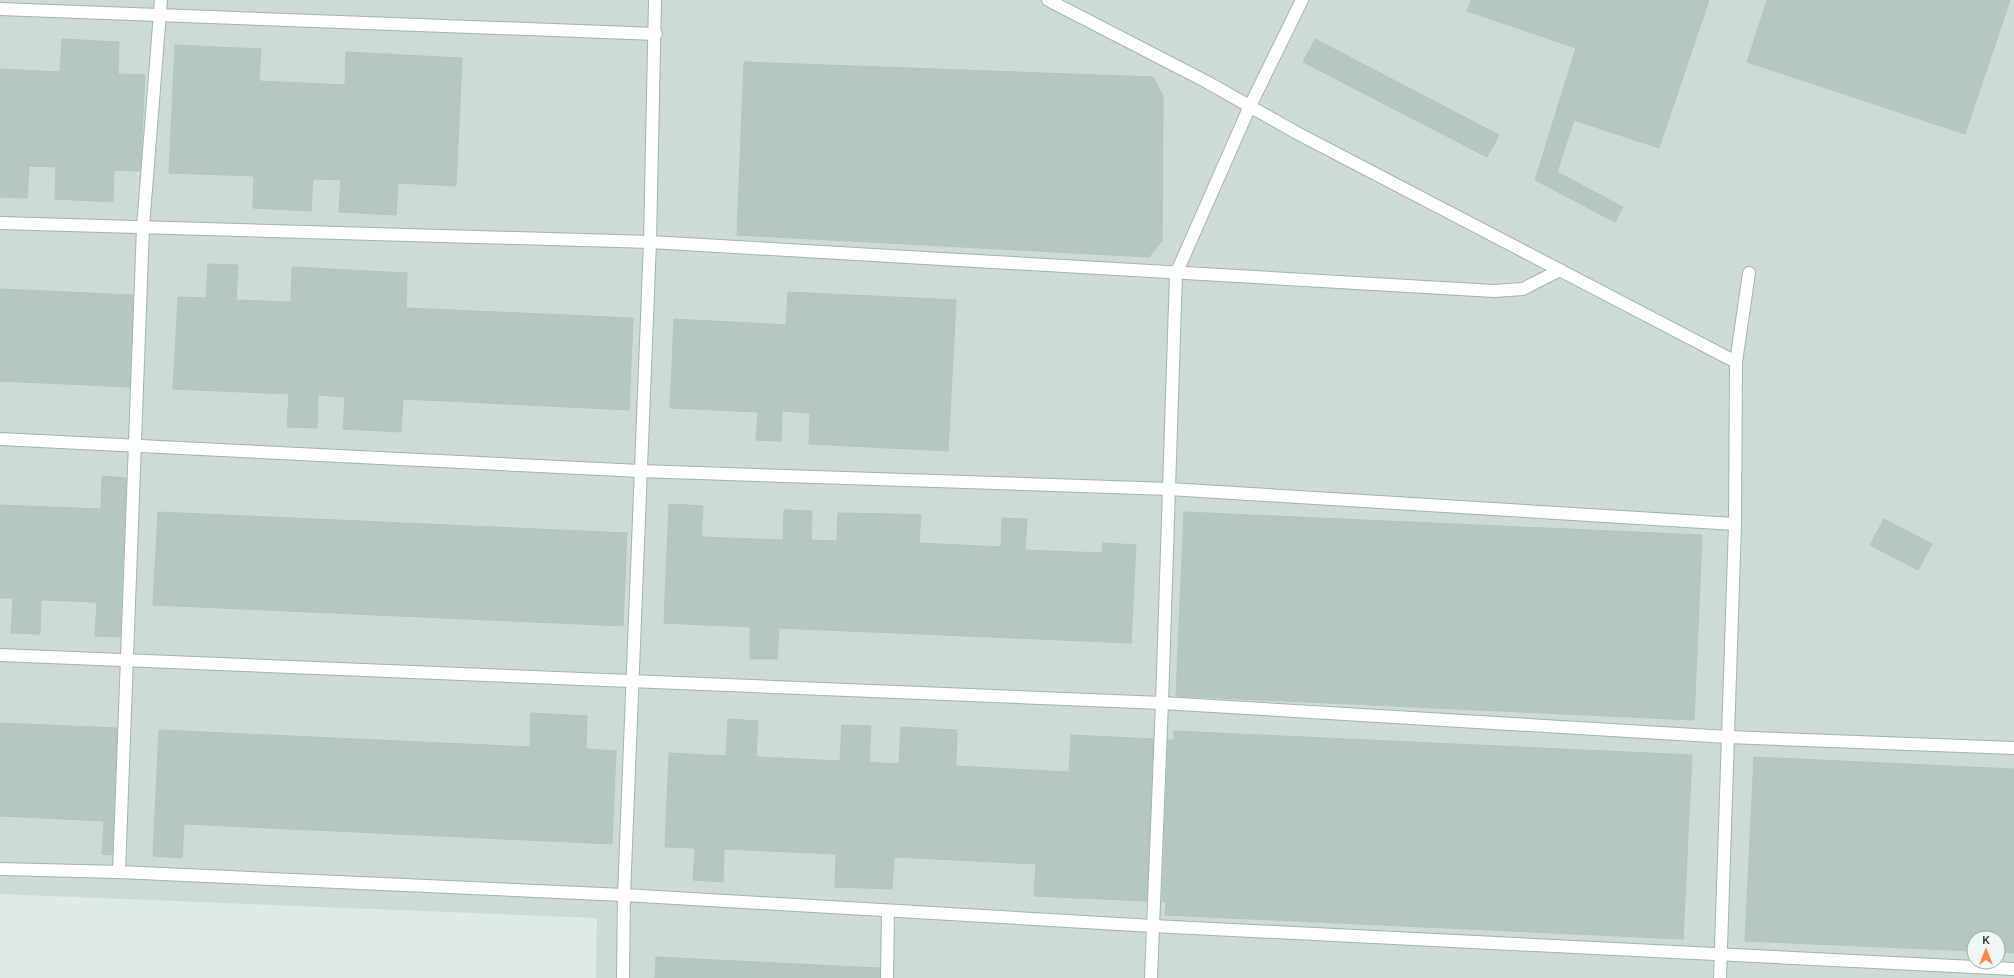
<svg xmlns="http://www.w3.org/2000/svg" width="2014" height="978" viewBox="0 0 2014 978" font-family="Raleway,sans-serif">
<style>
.built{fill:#ccdbd5;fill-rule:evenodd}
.building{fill:#b3c6bf;stroke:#b0c5be}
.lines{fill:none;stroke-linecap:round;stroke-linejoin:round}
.street-casing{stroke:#a1b3ae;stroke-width:14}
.street{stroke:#fff;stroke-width:12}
</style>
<rect width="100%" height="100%" fill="#deebe6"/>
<path class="built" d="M0,0H2014V978H596L597,918L0,894ZM1974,938H1998V962H1974Z"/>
<g class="building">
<polygon points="1471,0 1709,0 1659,148 1574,120 1557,172 1623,207 1615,222 1535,180 1576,48 1467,11"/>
<polygon points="1767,0 2010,0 1965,134 1747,62"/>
<polygon points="62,39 119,42 118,74 145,75 140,171 114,170 113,202 55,199 56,167 29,166 27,198 0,197 0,69 60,72"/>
<polygon points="1315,39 1499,135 1487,157 1303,62"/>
<polygon points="175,45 261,49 259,81 345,85 346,52 462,58 456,186 398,183 396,215 339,212 341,180 313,179 311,211 253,208 254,176 169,173"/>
<polygon points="744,62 1153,77 1163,96 1162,241 1149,257 737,235"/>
<polygon points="208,264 238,265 236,300 291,302 292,267 407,273 406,308 633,318 629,410 403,399 401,432 343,429 345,397 318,395 317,428 287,427 289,394 173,389 178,297 206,298"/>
<polygon points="0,289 133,295 130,387 0,381"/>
<polygon points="788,292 956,300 948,451 809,444 810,413 782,411 781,441 756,440 758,412 670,408 674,319 786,325"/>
<polygon points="102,476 126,478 120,637 95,636 97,602 41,600 40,634 11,633 13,598 0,598 0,505 101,509"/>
<polygon points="669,504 703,506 701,537 783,540 784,510 812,511 811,540 837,541 838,513 893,514 921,515 919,543 1001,547 1002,518 1027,519 1025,550 1102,553 1103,543 1136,545 1131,643 779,628 777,659 750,659 750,627 664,623"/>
<polygon points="158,512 627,533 623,626 153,605"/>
<polygon points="1184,512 1702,535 1694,720 1176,696"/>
<polygon points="1884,519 1932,544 1918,570 1870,545"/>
<polygon points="531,713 587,716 586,749 616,751 612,844 184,824 182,858 153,856 159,730 530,747"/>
<polygon points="728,719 758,721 756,757 840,761 842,725 871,726 869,762 899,764 901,727 957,730 956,766 1069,772 1071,735 1153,739 1147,901 1034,896 1036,864 894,857 892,889 835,887 836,854 724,849 723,882 693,880 695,848 665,847 669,753 726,756"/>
<polygon points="0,723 117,728 112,855 102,854 104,821 0,816"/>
<polygon points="1174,731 1692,755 1683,939 1165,915 1166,902 1162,902 1168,740 1174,740"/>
<polygon points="1754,757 2014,769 2014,953 1998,952 1998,938 1974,938 1974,951 1745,941"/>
<polygon points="656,957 880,968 880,978 655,978"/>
</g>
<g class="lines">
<g class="street-casing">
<g id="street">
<polyline points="1048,0 1207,82 1297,133 1736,362"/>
<polyline points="0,9 656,34"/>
<polyline points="0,223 650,242 1494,291 1523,289 1560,270"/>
<polyline points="0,439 640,471 1169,489 1735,524"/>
<polyline points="0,655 1162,703 1728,737 2014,748"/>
<polyline points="0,869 119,872 143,227 161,0"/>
<polyline points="119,872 624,895 1153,926 2014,969"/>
<polyline points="623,978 624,895 650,242 655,0"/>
<polyline points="887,978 888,911"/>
<polyline points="1151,978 1162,703 1176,274 1250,106 1302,0"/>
<polyline points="1720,978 1735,524 1736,362 1749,273"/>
</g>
</g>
<use href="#street" class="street"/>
</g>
<g transform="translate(1986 950)"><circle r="19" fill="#eef7f4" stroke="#9baca8"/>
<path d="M0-3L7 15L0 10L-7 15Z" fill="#fe8548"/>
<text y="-6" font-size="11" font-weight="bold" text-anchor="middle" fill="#1e3c36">K</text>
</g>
</svg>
